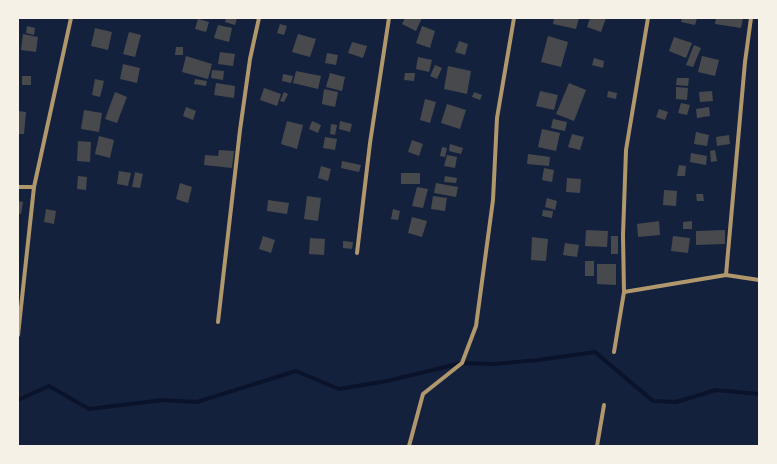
<svg xmlns="http://www.w3.org/2000/svg" width="777" height="464" viewBox="0 0 777 464" font-family="'Alegreya Sans',sans-serif">
<style>
.lines{fill:none;stroke-linecap:round;stroke-linejoin:round}
.stream{stroke:#0b132b;stroke-width:4}
.building{fill:#48494c}
.minor{stroke:#b1986c;stroke-width:4}
</style>
<rect width="100%" height="100%" fill="#14213d"/>
<g class="lines">
<polyline class="stream" points="18,400 49,386 89,409 163,400 197,402 296,371 339,389 387,381 462,363 494,364 538,360 595,352 653,401 676,402 716,390 759,394"/>
</g>
<g class="building">
<polygon points="226,18 237,18 235,25 225,22"/>
<polygon points="405,18 422,18 416,31 402,24"/>
<polygon points="554,18 579,18 576,29 553,24"/>
<polygon points="590,18 606,18 601,32 587,27"/>
<polygon points="682,18 697,18 695,25 681,22"/>
<polygon points="716,18 743,18 741,28 715,24"/>
<polygon points="198,19 209,22 206,32 195,29"/>
<polygon points="280,24 287,26 284,35 277,33"/>
<polygon points="218,25 232,28 229,42 214,38"/>
<polygon points="27,26 35,28 34,35 26,33"/>
<polygon points="422,26 435,31 430,48 416,43"/>
<polygon points="95,28 112,32 108,50 91,46"/>
<polygon points="129,32 141,35 135,57 123,54"/>
<polygon points="23,34 38,37 36,52 21,50"/>
<polygon points="298,34 316,39 310,57 292,52"/>
<polygon points="548,36 568,42 561,67 541,62"/>
<polygon points="674,37 692,43 686,58 669,51"/>
<polygon points="459,41 468,44 465,55 455,52"/>
<polygon points="352,42 367,46 363,58 348,53"/>
<polygon points="694,45 701,48 693,67 686,65"/>
<polygon points="176,47 183,47 183,55 175,55"/>
<polygon points="220,52 235,54 233,66 218,64"/>
<polygon points="327,53 338,55 336,65 325,63"/>
<polygon points="186,56 212,64 208,79 182,72"/>
<polygon points="702,56 719,60 715,76 698,72"/>
<polygon points="418,57 432,60 429,72 416,69"/>
<polygon points="594,58 604,61 603,68 592,65"/>
<polygon points="123,64 140,68 137,83 120,79"/>
<polygon points="435,65 442,68 437,79 430,76"/>
<polygon points="448,66 471,71 467,94 444,89"/>
<polygon points="212,70 224,71 223,80 211,78"/>
<polygon points="296,71 321,76 318,89 293,83"/>
<polygon points="330,73 345,77 342,91 326,87"/>
<polygon points="405,73 415,73 414,81 404,80"/>
<polygon points="283,74 293,76 291,83 282,81"/>
<rect x="22" y="76" width="9" height="9"/>
<polygon points="677,78 689,78 688,86 676,85"/>
<polygon points="95,79 104,81 100,97 92,95"/>
<polygon points="195,79 207,81 206,86 194,84"/>
<polygon points="216,83 235,86 234,98 214,95"/>
<polygon points="569,83 586,90 574,121 556,114"/>
<polygon points="676,87 688,88 687,100 676,99"/>
<polygon points="264,88 281,94 277,106 260,100"/>
<polygon points="324,89 338,92 335,107 322,104"/>
<polygon points="540,91 558,95 554,110 536,106"/>
<polygon points="608,91 617,93 616,99 607,97"/>
<polygon points="712,91 713,101 700,102 699,92"/>
<polygon points="115,92 127,97 117,123 105,119"/>
<polygon points="284,92 288,94 284,102 280,101"/>
<polygon points="474,92 482,95 480,100 472,97"/>
<polygon points="425,99 436,102 430,123 420,120"/>
<polygon points="681,103 690,105 687,115 678,113"/>
<polygon points="447,104 466,110 460,129 441,123"/>
<polygon points="186,107 196,111 193,120 183,116"/>
<polygon points="709,107 710,116 697,118 696,109"/>
<polygon points="659,109 668,112 665,120 656,117"/>
<polygon points="84,110 102,113 99,132 81,129"/>
<polygon points="18,111 26,112 24,134 18,134"/>
<polygon points="553,119 567,122 565,131 551,128"/>
<polygon points="287,121 303,125 297,149 281,144"/>
<polygon points="312,121 321,125 318,133 309,129"/>
<polygon points="340,121 352,124 350,132 339,129"/>
<polygon points="331,124 337,125 335,135 330,134"/>
<polygon points="542,129 560,133 556,151 538,147"/>
<polygon points="696,132 709,135 707,146 694,144"/>
<polygon points="572,134 584,137 580,150 568,147"/>
<polygon points="729,135 730,144 717,146 716,137"/>
<polygon points="99,136 114,140 110,158 95,154"/>
<polygon points="325,137 337,139 335,150 323,148"/>
<polygon points="412,140 423,144 419,156 408,152"/>
<polygon points="78,141 91,142 90,162 77,161"/>
<polygon points="450,144 463,148 461,154 449,151"/>
<polygon points="442,147 447,148 445,157 440,156"/>
<polygon points="219,150 234,151 232,168 204,165 205,155 218,156"/>
<polygon points="715,150 717,161 711,162 710,151"/>
<polygon points="691,153 707,156 706,165 690,162"/>
<polygon points="528,154 550,157 549,166 527,164"/>
<polygon points="447,155 457,157 455,168 444,166"/>
<polygon points="342,161 361,165 359,172 341,168"/>
<polygon points="679,165 686,166 685,176 677,176"/>
<polygon points="321,166 331,169 328,181 318,178"/>
<polygon points="544,168 554,170 552,182 542,180"/>
<polygon points="119,171 131,173 128,186 117,184"/>
<polygon points="135,172 143,174 140,188 132,187"/>
<rect x="401" y="173" width="19" height="11"/>
<polygon points="78,176 87,177 86,190 77,189"/>
<polygon points="445,176 457,178 456,183 444,182"/>
<polygon points="567,178 581,179 580,193 566,192"/>
<polygon points="180,183 192,187 188,203 176,199"/>
<polygon points="436,183 458,187 456,197 434,193"/>
<polygon points="417,187 428,189 423,208 412,206"/>
<polygon points="664,190 677,191 676,206 663,205"/>
<polygon points="696,194 703,194 704,201 697,201"/>
<polygon points="307,196 321,198 318,221 304,219"/>
<polygon points="433,196 447,198 445,211 431,209"/>
<polygon points="547,198 557,201 555,210 545,207"/>
<polygon points="268,200 289,203 287,214 267,211"/>
<polygon points="18,201 23,202 21,214 18,213"/>
<polygon points="46,209 56,211 54,224 44,222"/>
<polygon points="393,209 400,211 398,220 391,219"/>
<polygon points="543,210 553,211 552,218 542,216"/>
<polygon points="412,217 427,221 422,237 408,233"/>
<polygon points="659,221 660,235 638,237 637,224"/>
<polygon points="692,221 692,229 683,229 683,222"/>
<polygon points="586,230 608,231 607,247 585,246"/>
<polygon points="725,230 725,244 696,245 696,231"/>
<polygon points="263,236 275,240 271,253 259,249"/>
<rect x="611" y="236" width="7" height="18"/>
<polygon points="673,236 690,238 688,253 671,251"/>
<polygon points="532,237 548,239 546,261 531,260"/>
<polygon points="310,238 325,239 324,255 309,254"/>
<polygon points="343,241 353,242 352,249 343,248"/>
<polygon points="565,243 579,245 577,257 563,255"/>
<rect x="585" y="261" width="9" height="15"/>
<polygon points="597,264 616,264 616,285 597,284"/>
</g>
<g class="lines">
<g class="minor">
<polyline points="18,187 34,187"/>
<polyline points="357,253 370,143 389,18"/>
<polyline points="726,275 745,62 751,18"/>
<polyline points="624,292 726,275 759,280"/>
<polyline points="218,322 240,130 250,59 259,18"/>
<polyline points="18,335 34,187 71,18"/>
<polyline points="614,352 624,292 623,235 626,150 648,18"/>
<polyline points="409,446 423,394 462,363 476,326 493,200 497,118 514,18"/>
<polyline points="597,446 604,405"/>
</g>
</g>
<rect width="777" height="464" fill="none" stroke="#f6f1e7" stroke-width="38"/>
</svg>
